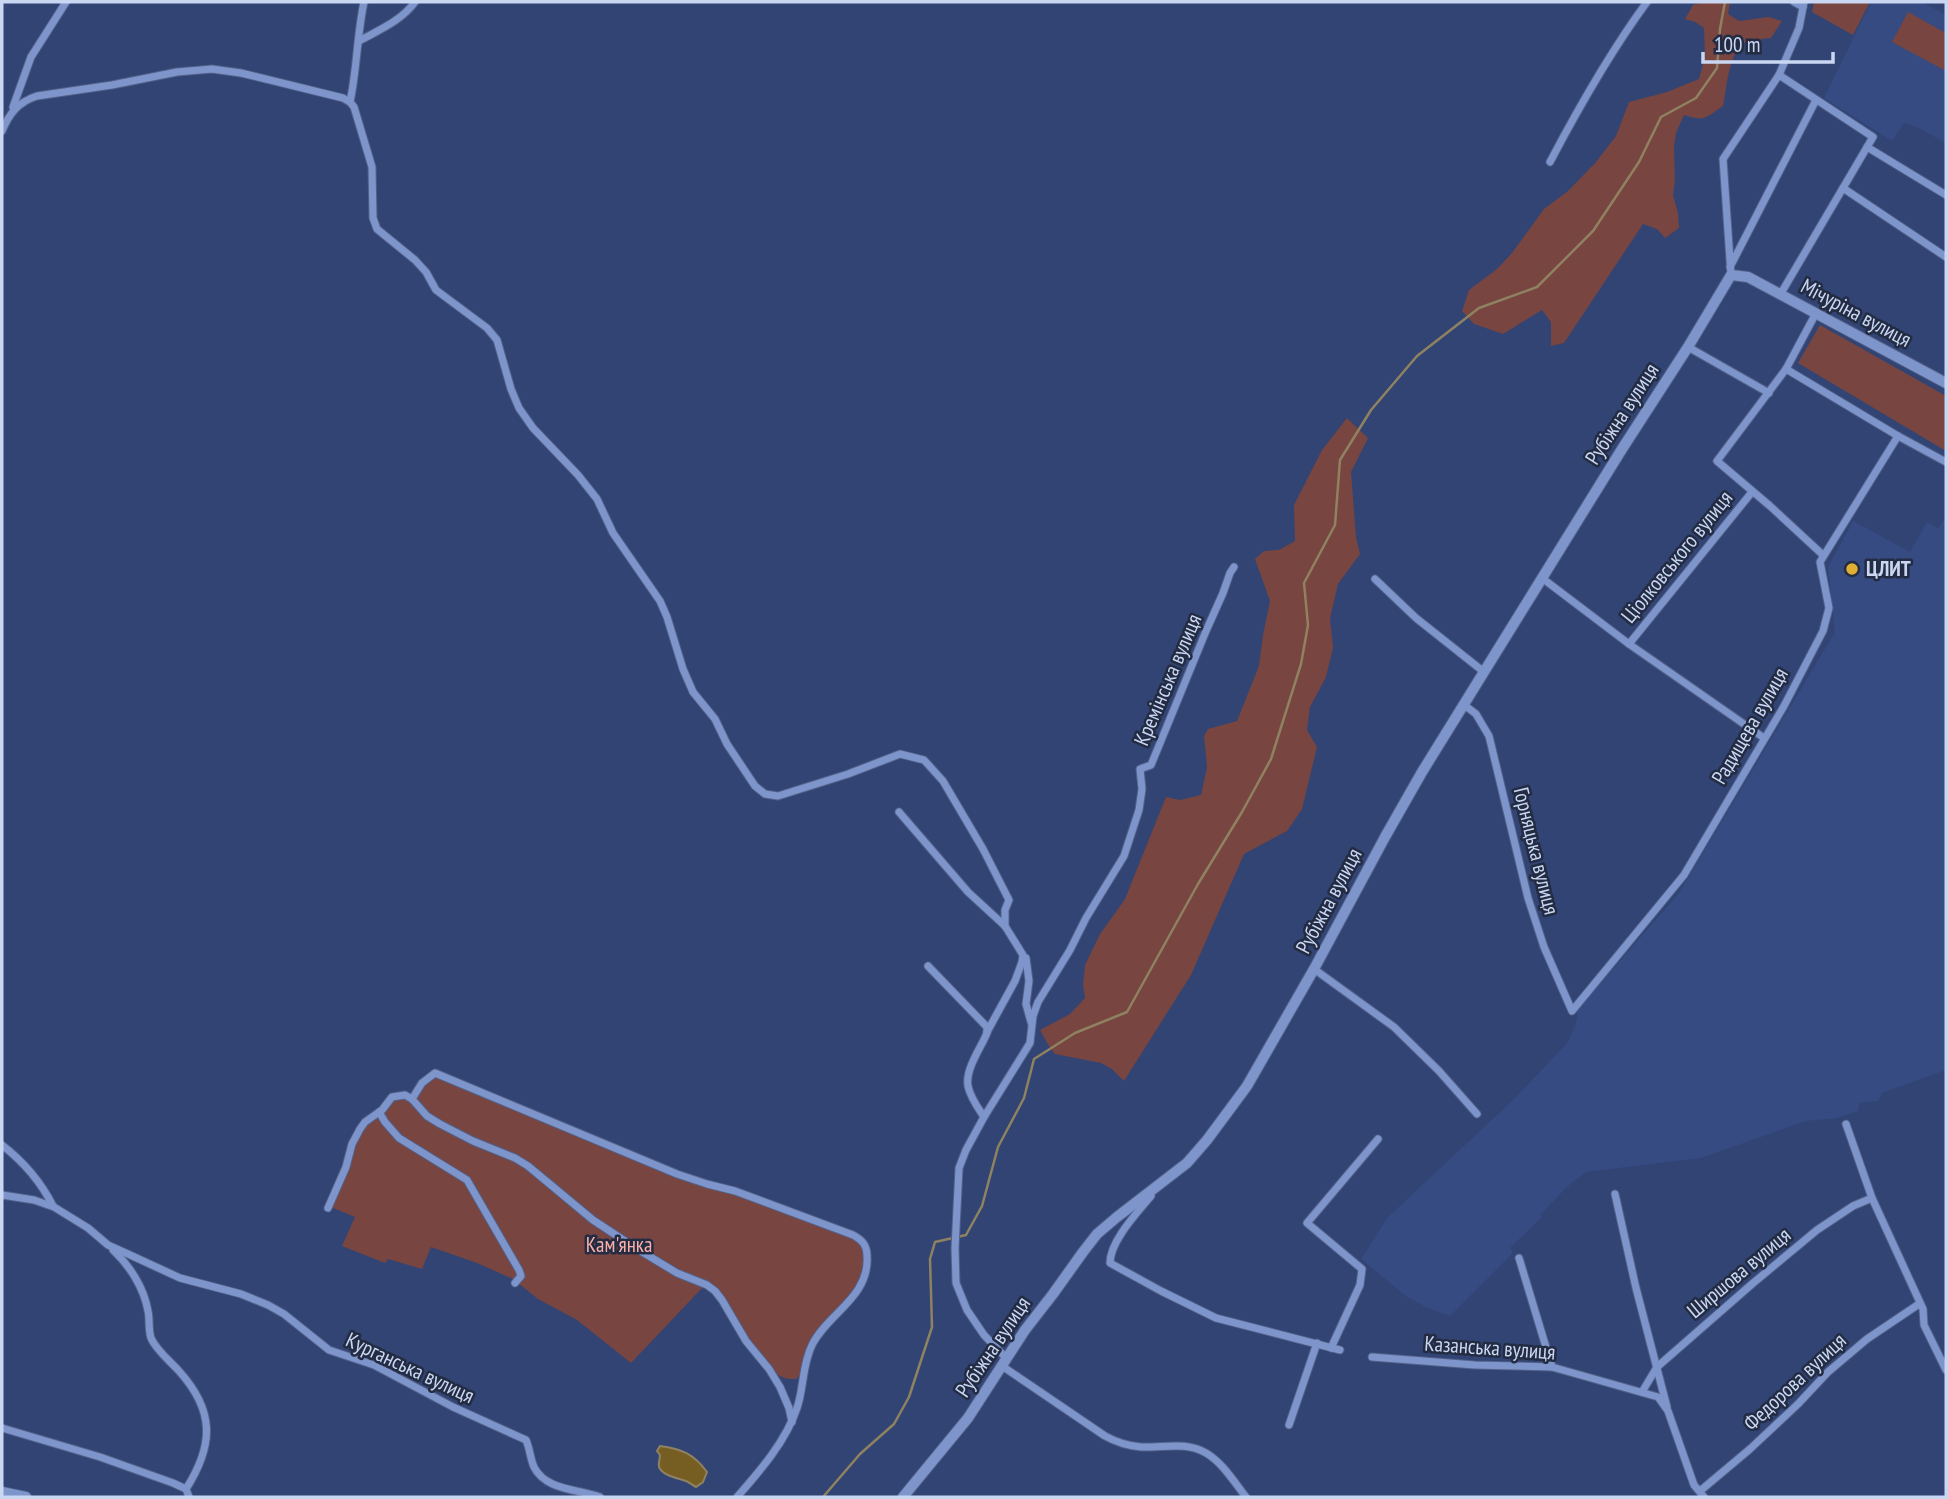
<svg xmlns="http://www.w3.org/2000/svg" width="1948" height="1499" viewBox="0 0 1948 1499" font-family="'PT Sans Narrow',sans-serif">
<style>
.built{fill:#354b82}
.green{fill:#784540}
.water{fill:#765d22;stroke:#8f8261;stroke-width:2}
.lines{fill:none;stroke-linecap:round;stroke-linejoin:round}
.stream{stroke:#8f8261;stroke-width:2.5}
.minor-casing{stroke:#526189;stroke-width:9}
.tertiary-casing{stroke:#526189;stroke-width:12}
.minor{stroke:#7e95cb;stroke-width:7}
.tertiary{stroke:#7e95cb;stroke-width:10}
.poi-dot{fill:#e0b034;stroke:#232c42;stroke-width:2.5}
.labels{text-anchor:middle;stroke-width:5;stroke-linejoin:round;paint-order:stroke}
.street-label{font-size:21px;fill:#cad7f3;stroke:#232c42}
.poi-label{font-size:21px;font-weight:bold;fill:#cad7f3;stroke:#232c42;text-anchor:start}
.park-label{font-size:21px;fill:#fbafa7;stroke:#232c42}
</style>
<rect width="100%" height="100%" fill="#314474"/>
<g class="built">
<polygon points="1871,2 1922,2 1946,15 1946,143 1917,127 1904,123 1892,141 1824,98"/>
<polygon points="1946,517 1946,1070 1882,1093 1878,1101 1859,1103 1858,1111 1837,1118 1806,1121 1701,1158 1586,1172 1568,1186 1540,1215 1542,1217 1510,1248 1513,1253 1450,1316 1428,1308 1407,1297 1361,1259 1387,1218 1513,1100 1568,1042 1576,1024 1578,1009 1679,893 1835,632 1828,567 1853,521 1910,552 1927,522 1938,528"/>
</g>
<g class="green">
<path d="M1704,2H1730L1728,14L1739,21L1769,17L1782,21L1771,38C1764,39 1756,39 1749,41C1728,47 1727,89 1723,106C1705,118 1705,122 1684,115L1676,133L1674,147L1675,180L1673,195L1678,213L1679,228L1665,238L1657,229L1643,224L1564,343L1551,346V322L1542,310L1503,334L1474,324L1462,311L1469,290L1497,269L1512,253L1544,209L1568,191L1596,162L1616,136L1629,102L1667,92L1699,79L1705,57L1704,28L1695,22L1685,19L1693,5Z"/>
<polygon points="1814,2 1870,2 1853,35 1812,12"/>
<polygon points="1908,12 1946,33 1946,71 1892,42"/>
<polygon points="1820,325 1946,396 1946,451 1798,363"/>
<polygon points="1347,418 1368,438 1351,472 1356,537 1360,554 1338,584 1330,618 1333,648 1326,677 1310,707 1307,730 1317,747 1302,809 1287,831 1244,854 1191,975 1124,1081 1112,1069 1101,1063 1055,1054 1049,1046 1040,1030 1070,1014 1085,998 1083,985 1085,965 1100,934 1125,899 1166,797 1180,800 1201,795 1207,767 1204,736 1208,729 1237,721 1259,666 1263,635 1270,601 1255,559 1264,551 1279,550 1295,541 1294,505 1322,450"/>
<path d="M434,1076L687,1180L735,1193L859,1241C880,1276 834,1310 816,1335C808,1346 805,1363 800,1375L796,1379C789,1379 782,1379 776,1373L741,1328L720,1291L711,1284L703,1287L631,1363L577,1320L538,1299L513,1279L477,1263L431,1247L422,1269L388,1259L385,1263L342,1246L355,1217L331,1207L362,1128L389,1103L399,1097L409,1101Z"/>
</g>
<path class="water" d="M660,1446C682,1449 694,1454 707,1472L703,1482L696,1487C692,1485 689,1482 686,1481C678,1478 663,1476 659,1467C658,1463 660,1459 660,1455L657,1451Z"/>
<g class="lines">
<polyline class="stream" points="823,1497 860,1454 894,1424 909,1397 932,1327 930,1259 935,1242 966,1235 982,1206 998,1147 1024,1098 1034,1059 1075,1033 1127,1012 1198,884 1242,812 1271,759 1301,664 1308,625 1304,583 1335,525 1340,460 1371,410 1417,356 1479,308 1537,287 1593,231 1639,162 1661,117 1696,98 1717,68 1720,29 1725,2"/>
<g class="minor-casing">
<g id="minor">
<polyline points="1794,2 1803,7"/>
<path d="M359,41C379,30 401,21 415,2"/>
<polyline points="1779,75 1873,137 1780,295"/>
<path d="M350,102C357,69 357,35 364,2"/>
<polyline points="13,107 31,57 66,2"/>
<path d="M2,131C9,114 18,102 37,96L112,85L177,72L212,69L241,73L343,98L350,102L354,107L372,167L373,218L377,229L415,260L426,272L436,290L487,328L497,340L511,389L519,408L533,428L578,475L597,499L613,533L660,601L667,617L683,669L693,692L715,719L727,744L755,786L765,794L778,796L848,774L900,754L924,760L943,781L983,849L1009,900L1005,910V926"/>
<polyline points="1867,147 1946,195"/>
<path d="M1550,162C1579,107 1610,52 1647,2"/>
<polyline points="1843,188 1946,257"/>
<polyline points="1730,267 1816,100"/>
<polyline points="1731,275 1723,159 1779,75 1799,28 1804,2"/>
<polyline points="1816,313 1786,369 1717,461 1770,506 1823,555"/>
<polyline points="1688,347 1769,393"/>
<polyline points="1786,369 1898,436 1946,462"/>
<polyline points="1542,578 1629,644 1764,738"/>
<polyline points="1375,579 1416,618 1484,672"/>
<polyline points="1629,644 1752,492"/>
<polyline points="1463,704 1476,714 1489,736 1528,898 1544,947 1572,1011 1684,875 1784,706 1823,631 1829,608 1820,562 1898,436"/>
<polyline points="899,812 968,892 1005,926 1023,955 1022,962 1015,981 987,1032"/>
<polyline points="1026,958 1029,981 1026,1004 1031,1022"/>
<path d="M928,966L987,1027V1033C981,1048 965,1069 968,1086C970,1097 978,1108 984,1117L966,1150L959,1168L955,1248L956,1283L967,1310L984,1335L1007,1359"/>
<polyline points="1314,969 1394,1027 1439,1071 1477,1114"/>
<path d="M412,1099L422,1083L435,1073L677,1174L707,1184L735,1191L853,1235C862,1240 867,1245 867,1256C870,1297 827,1314 812,1345C802,1365 804,1388 797,1408C786,1441 760,1471 737,1497"/>
<polyline points="379,1112 385,1122 399,1138 467,1180 519,1270 521,1276 515,1283"/>
<polyline points="984,1117 1030,1043 1033,1016 1038,1002 1070,950 1086,918 1124,856 1139,810 1142,789 1140,769 1151,765 1206,631 1223,593 1230,573 1234,567"/>
<polyline points="1846,1124 1872,1198 1923,1309 1924,1325 1946,1370"/>
<path d="M2,1145C24,1162 40,1180 53,1206"/>
<polyline points="1615,1194 1636,1288 1667,1407"/>
<path d="M2,1195L34,1200L54,1207L88,1228L108,1245L128,1254L180,1278L241,1294L268,1305L284,1314L329,1350L374,1365L453,1407L526,1440C530,1449 530,1458 534,1467C546,1491 579,1489 600,1497"/>
<path d="M1151,1196C1137,1213 1110,1241 1110,1263L1161,1291L1216,1318L1340,1350"/>
<polyline points="328,1208 346,1167 352,1144 360,1129 365,1122 382,1110 392,1097 405,1095 412,1099 427,1116 440,1124 473,1141 515,1158 528,1166 593,1220 634,1247 677,1273 707,1285 715,1291 722,1300 746,1341 769,1369 780,1387 789,1408 792,1422"/>
<path d="M113,1250C130,1266 144,1288 148,1311C150,1319 148,1329 151,1338C156,1350 170,1361 179,1371C215,1411 214,1445 186,1489"/>
<polyline points="1519,1258 1552,1367"/>
<polyline points="1331,1348 1360,1285 1362,1269 1307,1223 1378,1139"/>
<polyline points="1372,1357 1475,1365 1552,1367 1658,1397 1668,1411 1694,1485 1704,1497"/>
<path d="M1002,1366L1105,1436C1116,1442 1128,1446 1141,1447C1163,1448 1186,1441 1206,1453C1223,1463 1234,1482 1246,1497"/>
<polyline points="1642,1392 1657,1367 1752,1284 1817,1230 1853,1206 1872,1198"/>
<polyline points="1289,1425 1317,1343"/>
<polyline points="2,1428 100,1457 173,1483 186,1489 189,1497"/>
<polyline points="1700,1491 1750,1449 1798,1404 1828,1372 1867,1339 1919,1304"/>
</g>
</g>
<g class="tertiary-casing">
<g id="tertiary">
<polyline points="2,1492 26,1497"/>
<polyline points="903,1497 968,1418 1025,1330 1053,1294 1083,1252 1097,1234 1117,1217 1187,1163 1207,1140 1247,1086 1314,969 1385,837 1422,772 1622,449 1688,347 1731,275 1748,277 1946,383"/>
</g>
</g>
<use href="#minor" class="minor"/>
<use href="#tertiary" class="tertiary"/>
</g>
<circle class="poi-dot" cx="1852" cy="569" r="7"/>
<g class="labels">
<g class="street-label">
<text transform="translate(1856 313) rotate(28)" y="7">Мічуріна вулиця</text>
<text transform="translate(1622 414) rotate(-57)" y="7">Рубіжна вулиця</text>
<text transform="translate(1677 557) rotate(-51)" y="7">Ціолковського вулиця</text>
<text transform="translate(1168 680) rotate(-67)" y="7">Кремінська вулиця</text>
<text transform="translate(1750 726) rotate(-60)" y="7">Радищева вулиця</text>
<text transform="translate(1536 851) rotate(76)" y="7">Горняцька вулиця</text>
<text transform="translate(1329 901) rotate(-62)" y="7">Рубіжна вулиця</text>
<text transform="translate(1739 1273) rotate(-40)" y="7">Ширшова вулиця</text>
<text transform="translate(993 1347) rotate(-56)" y="7">Рубіжна вулиця</text>
<text transform="translate(1490 1348) rotate(4)" y="7">Казанська вулиця</text>
<text transform="translate(410 1368) rotate(25)" y="7">Курганська вулиця</text>
<text transform="translate(1795 1382) rotate(-43)" y="7">Федорова вулиця</text>
</g>
<g class="poi-label">
<text x="1866" y="576">ЦЛИТ</text>
</g>
<g class="park-label">
<text x="619" y="1252">Кам'янка</text>
</g>
</g>
<rect width="1948" height="1499" fill="none" stroke="#cad7f3" stroke-width="7"/>
<path d="M1703 52v10h130v-10" fill="none" stroke="#cad7f3" stroke-width="3.5"/>
<text x="1714" y="52" font-size="21" fill="#cad7f3" stroke="#232c42" stroke-width="5" paint-order="stroke">100 m</text>
</svg>
